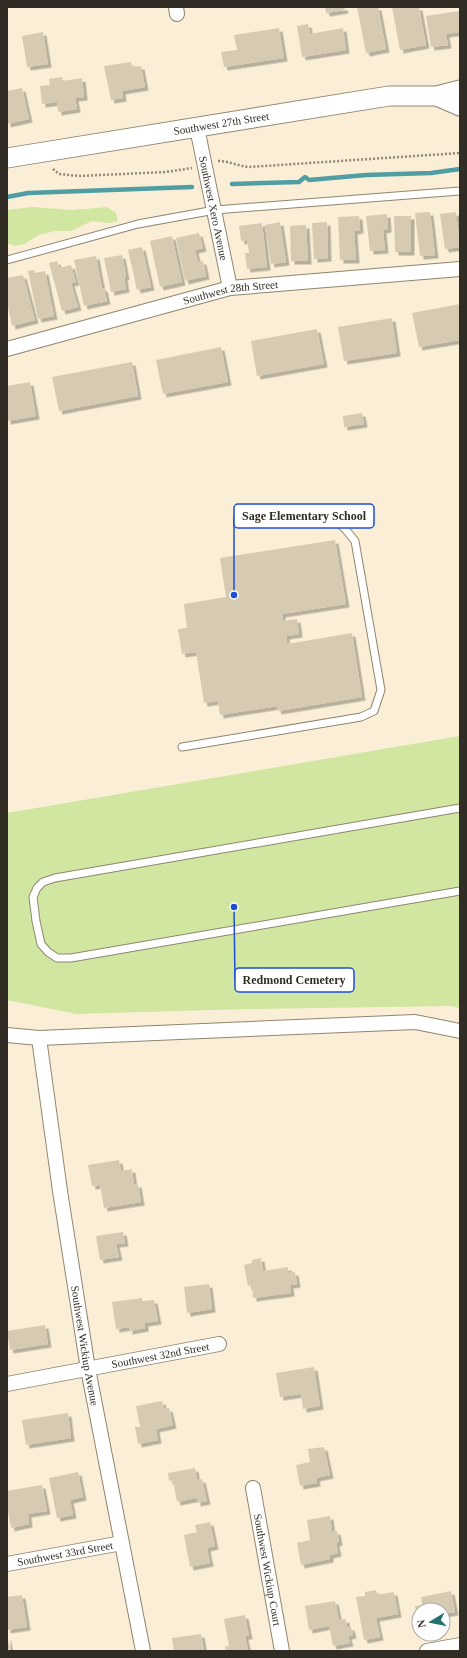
<svg xmlns="http://www.w3.org/2000/svg" width="467" height="1658" viewBox="0 0 467 1658" font-family="Georgia,serif">
<style>
.green{fill:#d0e6a1}
.lines{fill:none;stroke-linecap:round;stroke-linejoin:round}
.stream{stroke:#509ea3;stroke-width:4.5}
.building{fill:#d6cab3;filter:url(#shadow)}
.lane-casing{stroke:#8f856f;stroke-width:9}
.street-casing{stroke:#8f856f;stroke-width:16}
.secondary-casing{stroke:#8f856f;stroke-width:21}
.path{stroke:#8f8878;stroke-width:2.5;stroke-dasharray:2 2;stroke-linecap:butt}
.lane{stroke:#fff;stroke-width:7}
.street{stroke:#fff;stroke-width:14}
.secondary{stroke:#fff;stroke-width:19}
.labels{text-anchor:middle;stroke-width:4;stroke-linejoin:round;paint-order:stroke}
.street-label{font-size:11px;fill:#312d24;stroke:#fff}
.leader{fill:none;stroke:#1d4ed8;stroke-width:1.5}
.callout-dot{fill:#1d4ed8;stroke:#fff;stroke-width:1.5}
.callout{fill:#fff;stroke:#1d4ed8;stroke-width:1.5}
.callout-label{font-size:12px;text-anchor:middle;font-weight:bold;fill:#312d24}
</style>
<defs>
<filter id="shadow"><feDropShadow dx="3.5" dy="3.5" stdDeviation="0" flood-color="#0004"/></filter>
</defs>
<rect width="100%" height="100%" fill="#faefd6"/>
<g class="green">
<polygon points="32,207 72,210 107,207 116,213 118,221 109,223 92,221 71,231 55,231 39,235 24,244 15,246 7,243 7,210"/>
<polygon points="460,736 460,1008 450,1006 247,1009 77,1014 7,1000 7,813"/>
</g>
<g class="lines">
<g class="stream">
<polyline points="232,184 299,182 305,177 309,180 366,175 431,173 460,169"/>
<polyline points="7,197 28,193 192,187"/>
</g>
</g>
<g class="building">
<polygon points="325,7 344,7 345,10 326,13"/>
<polygon points="357,7 378,7 386,49 366,53"/>
<polygon points="392,7 419,7 426,45 400,50"/>
<polygon points="459,11 460,32 446,34 448,45 431,47 426,16"/>
<polygon points="308,24 310,34 343,28 346,50 302,57 297,26"/>
<polygon points="279,28 284,58 224,67 221,52 237,50 234,35"/>
<polygon points="43,32 48,64 27,67 22,36"/>
<polygon points="131,62 132,67 141,66 145,87 122,91 123,98 111,100 104,66"/>
<polygon points="62,77 63,81 82,78 84,97 75,98 77,109 58,112 57,102 42,104 40,86 50,85 49,79"/>
<polygon points="22,88 29,119 7,124 7,91"/>
<polygon points="430,212 435,255 420,256 415,213"/>
<polygon points="456,212 460,247 445,249 440,214"/>
<polygon points="387,214 388,229 383,230 385,250 370,251 366,216"/>
<polygon points="359,216 360,230 354,231 356,260 340,260 338,217"/>
<polygon points="394,216 411,216 411,252 395,252"/>
<polygon points="280,222 286,262 271,264 265,225"/>
<polygon points="327,222 328,258 314,259 312,223"/>
<polygon points="262,223 267,267 247,269 245,253 249,253 247,240 241,241 239,226"/>
<polygon points="306,225 308,261 291,261 290,226"/>
<polygon points="199,233 203,248 195,250 198,262 203,261 206,276 185,281 176,238"/>
<polygon points="172,236 182,282 160,287 150,241"/>
<polygon points="142,247 151,287 137,290 128,250"/>
<polygon points="122,255 126,276 124,277 126,289 111,292 104,258"/>
<polygon points="96,256 102,288 104,288 107,301 84,306 74,260"/>
<polygon points="57,261 59,268 71,265 76,282 71,283 78,307 62,311 49,263"/>
<polygon points="34,270 35,273 45,271 54,316 38,319 28,271"/>
<polygon points="23,275 35,320 12,326 7,302 7,278"/>
<polygon points="460,304 460,340 419,347 412,313"/>
<polygon points="392,318 397,353 344,361 338,327"/>
<polygon points="317,329 324,364 257,376 251,341"/>
<polygon points="221,347 228,382 163,394 156,360"/>
<polygon points="132,362 138,396 59,411 52,377"/>
<polygon points="30,382 36,416 7,421 7,386"/>
<polygon points="362,413 364,424 344,427 343,416"/>
<polygon points="335,540 346,604 282,614 283,621 297,619 299,634 286,636 287,644 352,633 362,697 278,711 277,706 220,715 218,701 204,703 196,652 182,654 178,629 187,628 184,604 226,597 220,558"/>
<polygon points="119,1160 121,1171 132,1169 134,1185 138,1184 141,1202 104,1208 100,1185 92,1186 88,1165"/>
<polygon points="123,1232 125,1243 116,1244 119,1257 100,1260 96,1236"/>
<polygon points="261,1258 263,1271 288,1267 288,1273 295,1272 297,1284 290,1285 291,1293 253,1298 252,1285 248,1286 244,1265 252,1263 252,1260"/>
<polygon points="209,1284 212,1309 187,1313 184,1287"/>
<polygon points="142,1298 142,1301 154,1300 158,1321 145,1323 145,1328 129,1331 129,1327 116,1329 112,1302"/>
<polygon points="45,1325 48,1344 10,1350 7,1331"/>
<polygon points="314,1367 320,1406 303,1409 301,1394 280,1397 276,1373"/>
<polygon points="162,1401 164,1409 169,1408 173,1425 156,1429 158,1440 138,1444 135,1427 140,1427 136,1406"/>
<polygon points="68,1413 71,1438 26,1445 22,1420"/>
<polygon points="324,1447 330,1475 316,1478 317,1483 300,1486 296,1465 310,1462 308,1449"/>
<polygon points="195,1468 197,1480 202,1479 207,1501 197,1503 197,1498 177,1502 173,1480 169,1481 168,1473"/>
<polygon points="78,1472 83,1497 70,1500 73,1515 57,1518 49,1478"/>
<polygon points="42,1485 47,1511 28,1514 29,1524 11,1528 7,1506 7,1491"/>
<polygon points="330,1516 332,1532 337,1531 339,1542 336,1543 338,1553 330,1555 330,1559 301,1565 297,1543 310,1540 307,1520"/>
<polygon points="210,1522 215,1546 207,1548 210,1563 190,1567 184,1535 197,1532 195,1525"/>
<polygon points="376,1590 377,1595 394,1592 398,1614 376,1618 380,1637 364,1640 356,1597 365,1596 365,1592"/>
<polygon points="451,1591 455,1612 443,1614 443,1610 419,1610 418,1621 415,1606 422,1605 421,1597"/>
<polygon points="22,1595 27,1627 7,1630 7,1597"/>
<polygon points="335,1601 339,1620 346,1619 347,1627 351,1627 353,1635 348,1636 350,1643 333,1646 329,1626 309,1630 305,1606"/>
<polygon points="245,1615 249,1636 245,1636 248,1651 226,1651 225,1647 229,1646 224,1619"/>
<polygon points="201,1634 204,1651 174,1651 172,1638"/>
<polygon points="7,1635 10,1649 7,1649"/>
</g>
<g class="lines">
<g class="lane-casing">
<g id="lane">
<polyline points="7,260 138,224 215,210 460,191"/>
<polyline points="182,747 361,717 374,711 381,690 355,541 346,530 331,516"/>
<polyline points="460,808 55,878 43,882 37,888 33,897 36,921 41,944 48,952 57,958 71,958 460,891"/>
</g>
</g>
<g class="street-casing">
<g id="street">
<polyline points="176,7 177,14"/>
<path id="s1" d="M197,128L230,288"/>
<path id="s2" d="M7,349L230,288L460,269"/>
<polyline points="7,1035 39,1038 415,1022 460,1031"/>
<path id="s3" d="M39,1038L60,1191L88,1369L143,1651"/>
<path id="s4" d="M7,1384L219,1344"/>
<path id="s5" d="M253,1488L282,1651"/>
<path id="s6" d="M7,1564L122,1543"/>
<polyline points="427,1651 460,1645"/>
</g>
</g>
<g class="secondary-casing">
<g id="secondary">
<polyline points="437,96 460,106"/>
<path id="s7" d="M7,158L389,96H437L460,90"/>
</g>
</g>
<g class="path">
<path d="M218,161C229,161 238,166 249,167L460,153"/>
<polyline points="53,169 59,174 79,176 166,172 192,168"/>
</g>
<use href="#lane" class="lane"/>
<use href="#street" class="street"/>
<use href="#secondary" class="secondary"/>
</g>
<g class="labels">
<g class="street-label">
<text dy="4" stroke="none"><textPath href="#s7" startOffset="217">Southwest 27th Street</textPath></text>
<text dy="4" stroke="none"><textPath href="#s1" startOffset="82">Southwest Xero Avenue</textPath></text>
<text dy="4" stroke="none"><textPath href="#s2" startOffset="231">Southwest 28th Street</textPath></text>
<text dy="4" stroke="none"><textPath href="#s3" startOffset="311">Southwest Wickiup Avenue</textPath></text>
<text dy="4" stroke="none"><textPath href="#s4" startOffset="156">Southwest 32nd Street</textPath></text>
<text dy="4" stroke="none"><textPath href="#s6" startOffset="59">Southwest 33rd Street</textPath></text>
<text dy="4" stroke="none"><textPath href="#s5" startOffset="83">Southwest Wickiup Court</textPath></text>
</g>
</g>
<path class="leader" d="M234 595L234 516M234 907L235 980"/>
<g class="callout-dot">
<circle cx="234" cy="595" r="4"/>
<circle cx="234" cy="907" r="4"/>
</g>
<g class="callout">
<rect x="234" y="504" width="140" height="24" rx="4"/>
<rect x="235" y="968" width="119" height="24" rx="4"/>
</g>
<g class="callout-label">
<text x="304" y="520">Sage Elementary School</text>
<text x="294" y="984">Redmond Cemetery</text>
</g>
<rect width="467" height="1658" fill="none" stroke="#312d24" stroke-width="16"/>
<g transform="translate(431 1622) rotate(260)"><circle r="19" fill="#ffffff" stroke="#adaba7"/>
<path d="M0-3L7 15L0 10L-7 15Z" fill="#26706d"/>
<text y="-6" font-size="11" font-weight="bold" text-anchor="middle" fill="#312d24">N</text>
</g>
</svg>
